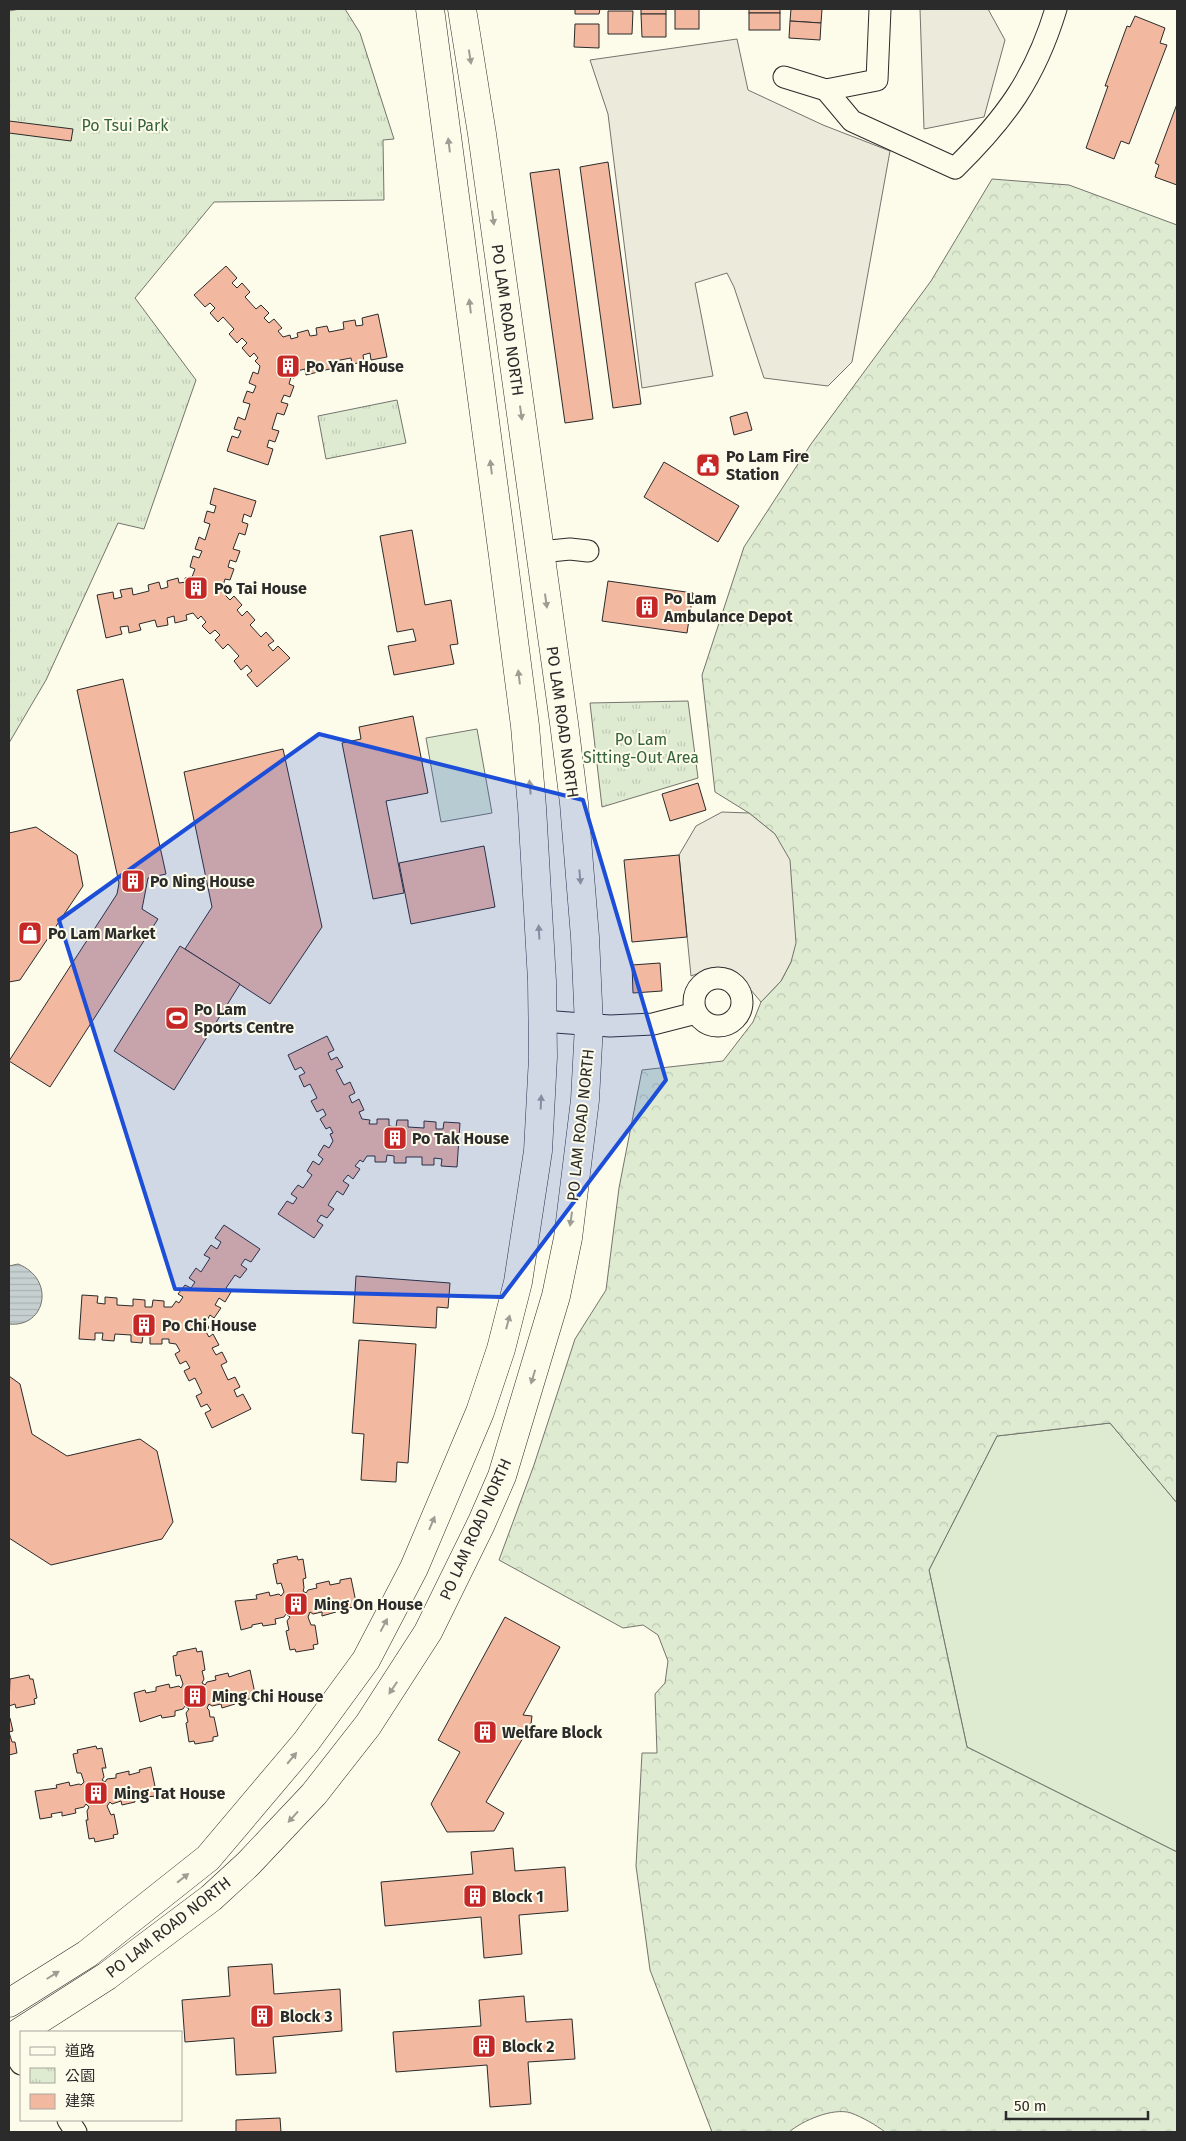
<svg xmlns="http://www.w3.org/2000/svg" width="1186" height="2141" viewBox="0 0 1186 2141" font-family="'Fira Sans','Noto Sans TC',sans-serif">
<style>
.grass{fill:#deebd1;stroke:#74746e}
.forest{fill:url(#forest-crowns);stroke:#74746e}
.park{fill:url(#park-tufts);stroke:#74746e}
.parking{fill:#eceadb;stroke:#74746e}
.water{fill:url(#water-rules);stroke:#74746e}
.building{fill:#f2b8a0;stroke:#2b2b2b}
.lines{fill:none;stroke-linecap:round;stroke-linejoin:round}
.minor-casing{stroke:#2b2b2b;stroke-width:23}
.major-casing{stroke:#2b2b2b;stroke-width:29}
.minor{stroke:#fdfbea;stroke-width:21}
.major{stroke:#fdfbea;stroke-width:28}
.oneway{fill:#9e9d94}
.marked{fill:#1d4ed8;fill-opacity:0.2;stroke:#1d4ed8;stroke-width:4;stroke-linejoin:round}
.labels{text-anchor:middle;stroke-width:4;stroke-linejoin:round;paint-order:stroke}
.park-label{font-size:16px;fill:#34623c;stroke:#fdfbea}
.street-label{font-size:16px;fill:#2b2b2b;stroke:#fdfbea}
.poi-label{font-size:16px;font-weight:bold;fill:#2b2b2b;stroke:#fdfbea;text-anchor:start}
</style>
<defs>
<pattern id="forest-crowns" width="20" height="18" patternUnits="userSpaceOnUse" patternTransform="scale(1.25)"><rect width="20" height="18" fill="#deebd1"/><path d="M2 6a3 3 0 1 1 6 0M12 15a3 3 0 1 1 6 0" fill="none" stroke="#bfcab4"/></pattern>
<pattern id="park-tufts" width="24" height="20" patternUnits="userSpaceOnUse" patternTransform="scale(1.25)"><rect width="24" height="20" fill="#deebd1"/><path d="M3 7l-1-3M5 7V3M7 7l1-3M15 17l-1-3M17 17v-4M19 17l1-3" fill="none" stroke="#bfcab4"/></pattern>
<pattern id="water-rules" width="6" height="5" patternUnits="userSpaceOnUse" patternTransform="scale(1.25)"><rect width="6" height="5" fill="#c7d0d0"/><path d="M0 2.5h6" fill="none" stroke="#abb3b3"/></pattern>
</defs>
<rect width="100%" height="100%" fill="#fdfbea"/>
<g class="grass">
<polygon points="477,729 492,813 441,822 426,738"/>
<polygon points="1110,1423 1177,1503 1177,1852 967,1747 929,1570 997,1436"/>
</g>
<path class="forest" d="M992,179L1069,185L1177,225V1503L1110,1423L997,1436L929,1570L967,1747L1177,1852V2132H885C876,2125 862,2117 851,2113C833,2107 802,2121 789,2132H712L650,1970L636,1866L642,1753H657L655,1694L665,1683L668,1661L658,1635L643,1625L623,1628L499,1560L534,1465L575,1339L606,1290L619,1188L642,1070L723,1061L753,1022L761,1002L781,981L791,962L775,834L749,813L715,792L702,675L744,547L811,444L931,281Z"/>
<g class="park">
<polygon points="20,9 345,9 360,33 394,139 383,140 384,200 214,202 135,298 196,380 144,529 118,523 46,680 9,743 9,11"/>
<polygon points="397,400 406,443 326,459 318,416"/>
<polygon points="688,701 698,778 602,807 590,703"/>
</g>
<g class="parking">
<polygon points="920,9 988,9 1005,40 984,117 924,129"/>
<polygon points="737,39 748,90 823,125 890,151 852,362 828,386 764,378 734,287 727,273 695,283 713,376 642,388 608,114 590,60"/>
<polygon points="722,812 749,813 775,834 790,860 796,943 791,962 781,981 761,1002 739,976 726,969 710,969 691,976 679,855 696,826"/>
</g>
<path class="water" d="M18,1264C56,1279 46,1328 9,1324V1266Z"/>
<g class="building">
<polygon points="575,9 600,9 599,14 575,14"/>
<rect x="641" y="9" width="25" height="5"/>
<rect x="675" y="9" width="24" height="20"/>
<rect x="749" y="9" width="31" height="4"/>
<polygon points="791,9 822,9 821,23 790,21"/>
<polygon points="608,11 633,11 632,34 608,34"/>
<rect x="749" y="13" width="31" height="17"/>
<polygon points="641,14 666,14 666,37 642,37"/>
<polygon points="1135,16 1165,28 1160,43 1167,45 1129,144 1121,141 1114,159 1086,148 1108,86 1105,86 1127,26 1130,27"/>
<polygon points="790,21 821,23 820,40 789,38"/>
<polygon points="575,24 599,24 599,48 574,47"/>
<polygon points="1177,104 1177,185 1155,177 1159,165 1155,163"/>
<polygon points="9,121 73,129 71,141 9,133"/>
<polygon points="608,162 641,404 613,408 580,167"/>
<polygon points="559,169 593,419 565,423 530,173"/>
<polygon points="226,266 237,278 232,283 237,288 242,283 250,292 245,297 256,309 261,305 269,313 264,318 269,323 274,319 282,328 278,331 283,337 290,335 291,339 298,337 297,333 308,330 310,336 317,335 316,328 327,326 329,332 344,329 343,322 355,320 356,326 363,325 362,318 378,314 387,357 371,360 370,353 363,355 364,362 352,364 351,358 335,361 336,368 325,370 323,364 316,365 318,372 306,375 305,369 297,371 294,378 291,377 289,384 294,386 290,397 284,395 281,402 288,404 284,415 277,413 272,429 279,431 275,442 269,440 267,447 273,449 268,465 227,451 232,436 238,438 241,431 234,429 238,417 245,420 250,404 243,402 247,391 253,393 256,386 249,383 253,372 258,374 260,366 255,361 258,358 254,353 250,357 242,348 247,343 242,338 237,343 229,334 234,329 223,317 218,322 210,313 215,308 210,303 205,307 194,295"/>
<polygon points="747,412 752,430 734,435 730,417"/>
<polygon points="664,462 739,506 718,542 644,497"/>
<polygon points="214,488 256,501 251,517 244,514 242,522 248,524 245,535 239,533 233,549 240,551 236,562 230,560 228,567 234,569 230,580 225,579 223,586 227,587 224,594 230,600 234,596 242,605 237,610 242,616 247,611 255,620 250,625 261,637 266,632 274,641 268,645 273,651 278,646 290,658 257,687 247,675 252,671 247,665 241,670 234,661 239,656 228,644 223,649 215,640 220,635 215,630 210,634 202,626 206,622 201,616 198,619 193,613 186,615 187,620 175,623 174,616 167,618 168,625 157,627 155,620 139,624 141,630 129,633 128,626 120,627 122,634 106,638 97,595 113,592 114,599 122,597 120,590 132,588 133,595 149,591 148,585 159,582 161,589 168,587 167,581 178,578 179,583 186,582 185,578 192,577 195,569 190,567 193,556 199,558 202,551 195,549 199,537 205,540 210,524 204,522 207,511 214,513 216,506 210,504"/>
<polygon points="412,530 425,605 451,600 458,644 450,645 454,664 394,675 388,646 416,641 413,629 397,632 380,536"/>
<polygon points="608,581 693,593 687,633 602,621"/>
<polygon points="123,679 166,874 148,878 142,909 158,919 50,1087 9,1061 117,894 119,883 77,690"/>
<polygon points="413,716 428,793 386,801 404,893 373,899 342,743 361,739 359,727"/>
<polygon points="283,749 322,927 270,1004 185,949 212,907 184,772"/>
<polygon points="698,783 706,810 670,821 662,794"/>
<polygon points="36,827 77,855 83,886 20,980 9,982 9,833"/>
<polygon points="484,846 495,907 411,924 399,863"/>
<polygon points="679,855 687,937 632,942 624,860"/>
<polygon points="180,946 240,984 174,1090 114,1051"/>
<polygon points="660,963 662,991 633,993 632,965"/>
<polygon points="327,1036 334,1050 328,1053 331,1060 337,1057 343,1067 336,1070 344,1085 350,1082 355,1093 349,1096 352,1103 359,1099 364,1110 359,1112 362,1119 370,1120 369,1124 377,1124 377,1119 389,1119 389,1126 396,1127 397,1120 408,1120 408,1127 424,1128 424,1121 436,1122 436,1129 443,1129 444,1122 460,1123 457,1167 441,1166 442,1159 434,1158 434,1165 422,1165 422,1157 406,1157 406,1163 394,1163 394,1156 387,1155 386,1162 375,1162 375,1156 367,1156 363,1162 360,1160 355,1166 360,1169 353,1179 348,1175 343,1181 349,1185 343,1195 337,1191 328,1205 334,1209 327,1218 321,1215 317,1221 323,1225 314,1238 278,1214 287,1201 293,1204 297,1198 291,1194 298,1185 303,1188 312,1175 307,1171 313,1161 319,1165 323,1159 318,1155 324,1145 329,1148 333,1141 330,1134 333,1133 330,1127 326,1129 320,1119 326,1115 323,1109 317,1112 311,1101 317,1098 310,1084 304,1087 299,1076 305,1073 301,1067 295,1070 288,1055"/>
<polygon points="224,1225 260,1249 251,1262 245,1259 241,1265 247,1269 240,1278 235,1275 226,1288 231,1292 225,1302 219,1298 215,1305 221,1308 214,1318 210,1315 206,1322 209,1328 205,1330 209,1337 213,1334 219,1345 212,1348 216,1355 222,1352 227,1362 221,1365 228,1380 235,1377 240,1387 234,1390 237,1397 243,1394 251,1409 212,1428 205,1413 211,1410 207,1404 201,1407 196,1396 202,1393 195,1378 189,1381 184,1371 190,1368 186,1361 180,1364 175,1354 180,1351 176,1344 169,1343 169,1339 162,1339 162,1344 150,1344 150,1336 143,1336 142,1343 131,1342 131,1335 115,1334 114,1341 102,1340 103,1333 95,1333 95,1340 79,1339 82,1295 98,1296 97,1303 105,1304 105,1297 117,1298 117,1305 133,1306 133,1299 145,1300 145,1307 152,1307 153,1300 164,1301 164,1307 172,1307 176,1301 179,1303 183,1297 178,1294 185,1285 191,1288 195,1282 189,1278 196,1268 201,1272 210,1258 204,1255 211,1245 217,1249 221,1242 215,1238"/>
<polygon points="356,1276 450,1283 448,1308 437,1307 436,1328 353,1323"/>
<polygon points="359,1340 416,1344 408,1463 397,1462 396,1482 361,1480 364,1434 352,1433"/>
<polygon points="9,1376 20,1384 32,1434 67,1456 140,1439 157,1451 173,1522 162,1539 51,1565 9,1538"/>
<polygon points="297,1556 298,1560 303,1559 306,1578 303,1579 304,1588 303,1591 306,1593 308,1590 317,1588 316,1584 329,1581 330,1585 340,1583 340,1580 351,1578 357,1607 335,1609 336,1612 322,1616 322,1612 313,1614 310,1612 308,1617 311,1625 315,1625 318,1644 313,1645 314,1649 296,1652 295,1649 290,1650 286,1631 289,1630 287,1621 290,1617 286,1614 284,1617 275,1619 276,1624 263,1626 262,1623 252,1625 252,1627 241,1630 235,1601 257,1599 256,1595 269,1592 270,1596 279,1594 281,1596 284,1592 281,1583 277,1584 273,1564 278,1563 277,1560"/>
<polygon points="505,1617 560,1647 523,1715 532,1716 531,1724 486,1802 504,1813 494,1831 447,1832 431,1804 460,1752 438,1740"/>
<polygon points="196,1648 197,1652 202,1651 205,1670 202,1671 204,1679 202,1683 205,1685 207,1682 216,1680 215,1676 228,1673 229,1677 250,1670 256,1698 234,1701 235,1704 222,1708 221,1704 212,1706 209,1704 207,1708 209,1710 210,1717 214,1717 218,1736 213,1737 213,1741 195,1744 194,1741 189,1742 186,1723 188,1722 186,1713 189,1709 185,1706 183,1709 175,1711 175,1716 162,1718 161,1715 140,1722 134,1693 145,1690 146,1693 156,1691 156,1687 169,1684 170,1688 179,1686 181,1688 183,1684 180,1675 176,1676 173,1656 177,1655 177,1652"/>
<polygon points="29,1675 30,1679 33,1679 37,1698 34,1699 35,1704 16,1708 15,1704 9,1706 10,1679"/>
<polygon points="9,1718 10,1718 13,1731 9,1732 12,1742 15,1742 17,1753 9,1755"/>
<polygon points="96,1746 97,1749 102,1748 106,1768 102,1768 104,1777 102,1780 105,1782 107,1779 116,1778 116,1774 129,1771 129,1775 140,1772 139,1770 151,1767 157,1796 134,1798 135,1802 122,1805 121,1801 112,1804 110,1802 107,1806 111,1815 114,1814 118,1834 113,1835 114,1838 95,1842 94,1838 89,1839 86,1820 88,1820 87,1811 89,1807 86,1804 84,1807 75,1809 76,1813 62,1816 62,1812 51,1814 52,1817 40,1819 35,1791 57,1788 56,1785 69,1782 70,1786 79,1784 81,1785 84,1782 81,1773 77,1773 73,1754 78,1753 77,1750"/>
<polygon points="513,1848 515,1871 565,1867 568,1911 519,1915 522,1954 484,1958 481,1917 385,1926 381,1882 473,1874 471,1852"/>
<polygon points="272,1964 274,1994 340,1989 342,2031 273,2037 276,2073 236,2075 234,2038 185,2042 182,2000 230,1996 228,1967"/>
<polygon points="524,1996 526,2022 572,2019 575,2059 528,2062 531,2104 490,2107 487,2065 396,2072 393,2032 481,2026 479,2000"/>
<polygon points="280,2118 281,2132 236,2132 236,2120"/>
</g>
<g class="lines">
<g class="minor-casing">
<g id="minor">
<path d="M784,77L826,90L852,121L955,168C1006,118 1035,78 1056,9"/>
<polyline points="826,90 877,80 880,9"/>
<polyline points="540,552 570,549 588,551"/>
<circle cx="718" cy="1002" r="24"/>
<polyline points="542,1021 610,1026 653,1024 696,1013"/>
<polyline points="9,2045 21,2064"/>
<polyline points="68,2120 76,2132"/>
</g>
</g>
<g class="major-casing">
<g id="major">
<polyline points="9,2003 87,1954 208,1858 306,1742 366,1660 414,1568 480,1412 501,1349 518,1282 538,1151 543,1057 542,981 532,807 525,726 503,556 430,9"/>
<polyline points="9,2039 107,1976 211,1898 248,1864 314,1794 368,1725 428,1632 481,1524 502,1476 556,1296 568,1238 585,1100 589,1025 585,937 574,803 564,723 482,134 462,9"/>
</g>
</g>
<use href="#minor" class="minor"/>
<use href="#major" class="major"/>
</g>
<defs><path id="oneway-solid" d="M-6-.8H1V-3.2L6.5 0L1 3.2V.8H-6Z" transform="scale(1.25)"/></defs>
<g class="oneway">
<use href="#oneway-solid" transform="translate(470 57) rotate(81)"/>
<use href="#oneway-solid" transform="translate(449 145) rotate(-97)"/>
<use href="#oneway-solid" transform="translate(493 218) rotate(82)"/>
<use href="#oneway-solid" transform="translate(470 306) rotate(-97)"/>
<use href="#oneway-solid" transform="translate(521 413) rotate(82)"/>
<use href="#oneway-solid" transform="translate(491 467) rotate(-97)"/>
<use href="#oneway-solid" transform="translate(546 601) rotate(82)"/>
<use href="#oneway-solid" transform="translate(519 677) rotate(-97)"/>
<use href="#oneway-solid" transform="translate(530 787) rotate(-95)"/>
<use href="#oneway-solid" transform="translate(580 877) rotate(85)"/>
<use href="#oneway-solid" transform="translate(539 932) rotate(-93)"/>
<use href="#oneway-solid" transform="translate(541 1102) rotate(-87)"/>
<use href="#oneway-solid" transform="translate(571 1219) rotate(98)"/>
<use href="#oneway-solid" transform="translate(508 1322) rotate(-75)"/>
<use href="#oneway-solid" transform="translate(533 1377) rotate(107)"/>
<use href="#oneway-solid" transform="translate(432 1523) rotate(-67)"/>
<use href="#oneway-solid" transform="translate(384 1625) rotate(-62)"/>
<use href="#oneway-solid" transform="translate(393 1688) rotate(124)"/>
<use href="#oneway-solid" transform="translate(292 1758) rotate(-50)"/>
<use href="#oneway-solid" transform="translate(293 1817) rotate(132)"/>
<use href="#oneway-solid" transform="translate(183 1878) rotate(-38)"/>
<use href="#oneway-solid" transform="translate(53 1975) rotate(-32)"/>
</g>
<path class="marked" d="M319,734L583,800L666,1080L502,1297L175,1289L59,920Z"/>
<defs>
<g id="building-square" transform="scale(1.25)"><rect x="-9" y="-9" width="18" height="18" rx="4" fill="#c62828" stroke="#fdfbea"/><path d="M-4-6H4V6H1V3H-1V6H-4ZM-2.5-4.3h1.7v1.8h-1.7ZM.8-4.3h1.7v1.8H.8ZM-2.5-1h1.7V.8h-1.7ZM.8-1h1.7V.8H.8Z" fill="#fff"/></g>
<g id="civic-square" transform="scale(1.25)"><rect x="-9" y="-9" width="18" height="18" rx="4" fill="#c62828" stroke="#fdfbea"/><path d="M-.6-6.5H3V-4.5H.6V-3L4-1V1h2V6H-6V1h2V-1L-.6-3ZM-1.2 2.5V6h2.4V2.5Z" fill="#fff"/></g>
<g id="shop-square" transform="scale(1.25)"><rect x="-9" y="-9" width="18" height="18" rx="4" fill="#c62828" stroke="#fdfbea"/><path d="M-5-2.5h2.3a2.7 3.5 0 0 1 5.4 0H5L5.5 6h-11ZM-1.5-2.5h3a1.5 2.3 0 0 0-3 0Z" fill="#fff"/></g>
<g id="stadium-square" transform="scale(1.25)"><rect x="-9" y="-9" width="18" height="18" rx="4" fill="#c62828" stroke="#fdfbea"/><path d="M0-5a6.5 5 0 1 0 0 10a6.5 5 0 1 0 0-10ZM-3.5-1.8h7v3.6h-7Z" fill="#fff"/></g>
</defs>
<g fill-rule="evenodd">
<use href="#building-square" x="288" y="366"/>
<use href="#civic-square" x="708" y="465"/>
<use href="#building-square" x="196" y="588"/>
<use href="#building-square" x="647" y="607"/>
<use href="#building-square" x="133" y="881"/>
<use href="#shop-square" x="30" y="933"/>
<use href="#stadium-square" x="177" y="1018"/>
<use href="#building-square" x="395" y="1138"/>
<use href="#building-square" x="144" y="1325"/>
<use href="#building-square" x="296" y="1604"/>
<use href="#building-square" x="195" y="1696"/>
<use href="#building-square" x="485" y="1732"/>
<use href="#building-square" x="96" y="1793"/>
<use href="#building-square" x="475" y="1896"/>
<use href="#building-square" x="262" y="2016"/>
<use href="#building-square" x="484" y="2046"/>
</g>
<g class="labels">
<g class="park-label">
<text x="125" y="131">Po Tsui Park</text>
<text x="641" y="745">Po Lam<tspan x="641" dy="18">Sitting-Out Area</tspan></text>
</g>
<g class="street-label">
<text transform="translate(508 320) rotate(82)" y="6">PO LAM ROAD NORTH</text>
<text transform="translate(563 722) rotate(82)" y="6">PO LAM ROAD NORTH</text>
<text transform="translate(580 1125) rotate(-84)" y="6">PO LAM ROAD NORTH</text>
<text transform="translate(475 1529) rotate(-66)" y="6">PO LAM ROAD NORTH</text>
<text transform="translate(168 1927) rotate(-38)" y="6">PO LAM ROAD NORTH</text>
</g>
<g class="poi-label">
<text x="306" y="372">Po Yan House</text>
<text x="726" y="462">Po Lam Fire<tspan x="726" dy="18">Station</tspan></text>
<text x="214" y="594">Po Tai House</text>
<text x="664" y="604">Po Lam<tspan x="664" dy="18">Ambulance Depot</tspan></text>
<text x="150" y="887">Po Ning House</text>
<text x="48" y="939">Po Lam Market</text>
<text x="194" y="1015">Po Lam<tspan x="194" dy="18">Sports Centre</tspan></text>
<text x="412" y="1144">Po Tak House</text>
<text x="162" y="1331">Po Chi House</text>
<text x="314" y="1610">Ming On House</text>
<text x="212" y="1702">Ming Chi House</text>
<text x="502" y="1738">Welfare Block</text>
<text x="114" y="1799">Ming Tat House</text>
<text x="492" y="1902">Block 1</text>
<text x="280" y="2022">Block 3</text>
<text x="502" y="2052">Block 2</text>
</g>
</g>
<rect width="1186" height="2141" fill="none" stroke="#2b2b2b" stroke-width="20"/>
<rect x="20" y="2031" width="162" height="90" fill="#fdfbea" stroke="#a9a89e"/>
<rect x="30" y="2047" width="25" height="8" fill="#fdfbea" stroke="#a9a89e"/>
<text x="65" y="2056" font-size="15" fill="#2b2b2b">道路</text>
<rect x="30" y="2068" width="25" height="15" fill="url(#park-tufts)" stroke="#a9a89e"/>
<text x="65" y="2081" font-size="15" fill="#2b2b2b">公園</text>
<rect x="30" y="2094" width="25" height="15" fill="#f2b8a0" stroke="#a9a89e"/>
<text x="65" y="2106" font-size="15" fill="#2b2b2b">建築</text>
<path d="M1006 2111v8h142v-8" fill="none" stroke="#2b2b2b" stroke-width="2.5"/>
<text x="1014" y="2111" font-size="15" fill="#2b2b2b" stroke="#fdfbea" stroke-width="4" paint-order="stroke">50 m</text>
</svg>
